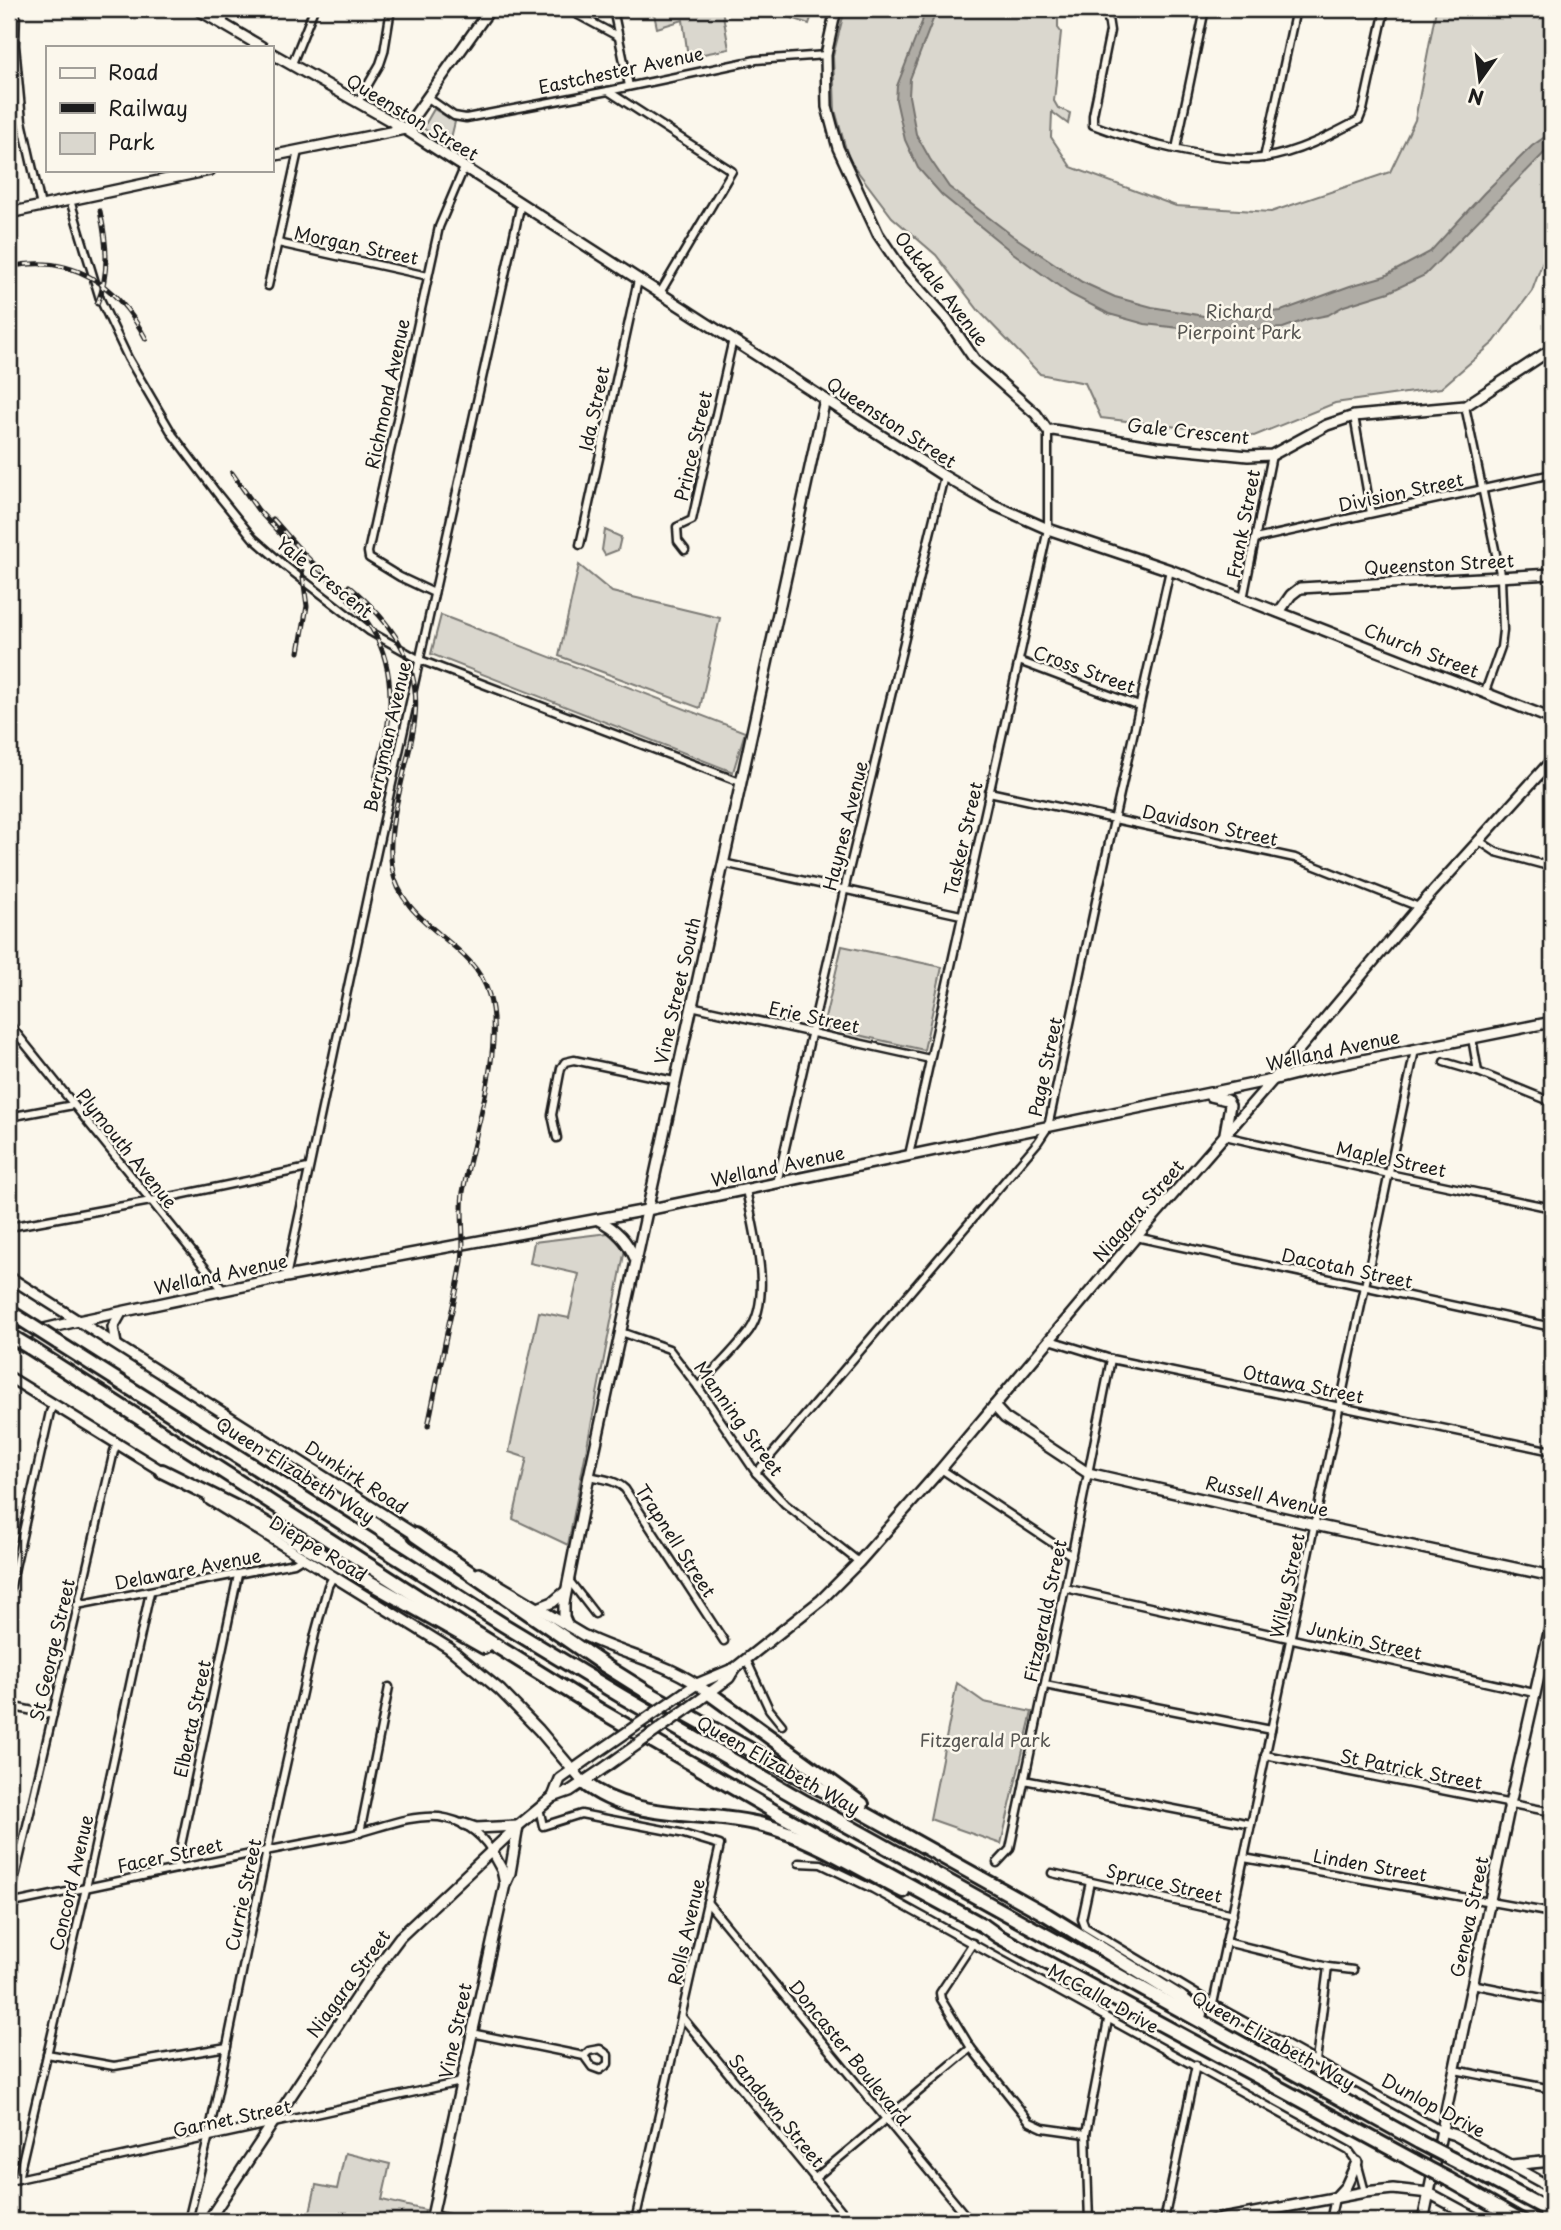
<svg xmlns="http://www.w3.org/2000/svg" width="1561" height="2230" viewBox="0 0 1561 2230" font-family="'Playpen Sans',sans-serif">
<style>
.green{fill:#dad7ce;stroke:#7b7a75;stroke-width:2}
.water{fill:#afaca5;stroke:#74726e;stroke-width:2}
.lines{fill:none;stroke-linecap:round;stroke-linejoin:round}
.street-casing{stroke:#1c1c1c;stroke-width:11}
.secondary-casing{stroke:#1c1c1c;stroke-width:14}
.highway-casing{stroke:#1c1c1c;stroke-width:18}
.street{stroke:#fbf7ec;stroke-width:6}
.secondary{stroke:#fbf7ec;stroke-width:9}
.highway{stroke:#fbf7ec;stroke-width:12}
.rail-casing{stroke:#1c1c1c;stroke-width:5}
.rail{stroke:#fbf7ec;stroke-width:2.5;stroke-dasharray:8;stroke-linecap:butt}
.secondary-bridge-casing{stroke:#1c1c1c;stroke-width:14;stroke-linecap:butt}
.highway-bridge-casing{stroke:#1c1c1c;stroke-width:18;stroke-linecap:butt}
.secondary-bridge{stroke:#fbf7ec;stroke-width:9}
.highway-bridge{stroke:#fbf7ec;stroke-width:12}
.labels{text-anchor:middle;stroke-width:5;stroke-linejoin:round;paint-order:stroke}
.street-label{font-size:18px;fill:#1c1c1c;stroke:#fbf7ec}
.park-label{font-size:18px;fill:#555451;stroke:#fbf7ec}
</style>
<rect width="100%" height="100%" fill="#fbf7ec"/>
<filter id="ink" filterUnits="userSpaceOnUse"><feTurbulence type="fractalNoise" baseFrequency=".0143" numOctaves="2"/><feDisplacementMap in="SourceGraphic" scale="14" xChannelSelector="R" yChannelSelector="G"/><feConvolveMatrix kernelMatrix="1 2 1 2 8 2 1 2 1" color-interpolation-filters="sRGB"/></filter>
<g filter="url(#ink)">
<g class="green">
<polygon points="653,9 722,9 729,49 688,57 683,20 657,28"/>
<polygon points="782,9 814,9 809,24 786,16"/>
<polygon points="845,9 1053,9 1058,20 1058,28 1061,32 1054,101 1058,108 1070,113 1068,124 1052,112 1051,137 1071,167 1176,206 1271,212 1390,172 1415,120 1436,9 1552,9 1552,236 1532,291 1494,342 1441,388 1335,403 1254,436 1101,418 1085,383 1040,374 979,311 936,255 892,217 849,160 835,110 833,56"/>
<polygon points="434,109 455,122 449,146 423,128"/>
<polygon points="605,530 621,537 618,550 605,555 602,550"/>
<polygon points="579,565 612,592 720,618 700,708 559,656"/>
<polygon points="441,615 745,732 733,772 431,654"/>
<polygon points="842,946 942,967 924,1050 823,1027"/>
<polygon points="608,1233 625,1249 568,1545 513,1519 527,1458 509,1452 539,1312 569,1318 579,1274 530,1263 534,1242"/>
<polygon points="957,1683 984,1702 1032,1712 1001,1844 930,1819"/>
<polygon points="345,2153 390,2164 382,2200 425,2210 423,2221 308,2221 316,2185 337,2189"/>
</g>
<polygon class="water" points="925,9 937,9 910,79 909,96 916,134 930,159 949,187 1013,236 1082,282 1115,297 1152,307 1215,318 1281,311 1350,286 1385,276 1430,252 1484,193 1532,146 1552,132 1552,145 1425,275 1389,292 1344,306 1328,315 1308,319 1283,328 1214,332 1145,324 1109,314 1070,294 1013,253 942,195 918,168 905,140 896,100 897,86 922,22"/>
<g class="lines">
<g class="street-casing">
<g id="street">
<polyline points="16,9 15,45 22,121 41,206"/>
<polyline points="567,9 619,37"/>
<polyline points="613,9 629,86"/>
<path d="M1104,9L1108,18L1110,31L1093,115V125C1134,141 1220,164 1263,158C1297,153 1329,136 1359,120L1363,110L1385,9"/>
<polyline points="223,25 226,9"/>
<polyline points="292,64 314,9"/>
<polyline points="608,91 732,171 660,293"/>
<polyline points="428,98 454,116 466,118 608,91 756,60 826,55"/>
<polyline points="358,102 380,64 384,52 391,9"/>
<polyline points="1176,149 1205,9"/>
<polyline points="1264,158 1296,9"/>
<polyline points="70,200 100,299 128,358 173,435 219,496 253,538 285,566 369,631 420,660 740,782"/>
<polyline points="278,243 428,276"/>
<polyline points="268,286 298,151"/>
<polyline points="1465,406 1501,578 1503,630 1501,647 1485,692"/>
<polyline points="1354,416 1371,513"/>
<polyline points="1255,539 1552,474"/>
<polyline points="580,545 638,280"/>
<polyline points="685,550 678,541 677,527 692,520 733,339"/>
<polyline points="434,593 400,577 369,558 368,552 439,227 464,168"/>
<polyline points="1243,599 1272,455"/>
<polyline points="1019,661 1139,706"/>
<polyline points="989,792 1295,858 1419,907"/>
<polyline points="1478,840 1496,852 1552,867"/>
<polyline points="723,863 961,915"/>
<polyline points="691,1006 930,1059"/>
<polyline points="9,1024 223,1290"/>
<polyline points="1472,1038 1478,1072"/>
<polyline points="1444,1062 1478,1072 1552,1102"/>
<polyline points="9,1117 73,1105"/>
<polyline points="1225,1136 1389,1174 1552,1208"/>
<polyline points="557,1138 552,1115 561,1068 565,1062 574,1060 674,1081"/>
<polyline points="909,1155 1048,529 1048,431"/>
<polyline points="777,1183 844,891 944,476"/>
<polyline points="9,1227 151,1201 308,1168"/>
<polyline points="1136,1237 1552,1327"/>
<polyline points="286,1277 377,851 521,203"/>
<polyline points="621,1332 669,1349 698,1387 756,1473 785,1504 859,1562"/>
<polyline points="1050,1340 1111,1359 1552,1451"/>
<path d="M698,1387C715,1369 734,1351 749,1331C774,1296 753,1229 746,1189"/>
<polyline points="941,1469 1072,1556"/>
<polyline points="756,1473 1038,1142 1048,1127 1096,901 1170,570"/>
<path d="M589,1476C602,1479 616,1480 625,1489L724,1641"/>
<polyline points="568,1579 595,1614"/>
<polyline points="1065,1588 1534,1693"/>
<polyline points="9,1594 50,1412 54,1404"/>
<polyline points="77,1605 294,1563 302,1558"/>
<polyline points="746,1659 769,1709 782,1725"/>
<polyline points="1045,1685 1271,1730"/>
<polyline points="9,1706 53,1715"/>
<polyline points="1265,1755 1552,1812"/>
<polyline points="1024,1780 1251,1824"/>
<polyline points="539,1808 543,1826 581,1814 680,1833 720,1845 635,2221"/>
<polyline points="360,1833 389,1687"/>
<polyline points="1244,1858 1552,1913"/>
<polyline points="799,1863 821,1864 873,1889 1349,2151 1357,2162 1365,2192"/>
<polyline points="997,1863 1010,1849 1065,1588 1111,1359"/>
<polyline points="176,1869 238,1575"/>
<polyline points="1052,1873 1233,1914"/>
<polyline points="1090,1882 1082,1919 1085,1927 1213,2004 1442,2131"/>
<polyline points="707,1902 970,2221"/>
<polyline points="9,1903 114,1451 117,1444"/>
<path d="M9,1904C121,1881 232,1856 345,1836C375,1830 408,1814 439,1817C461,1820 479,1831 491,1850"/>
<polyline points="1226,1942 1328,1967 1353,1970"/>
<polyline points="973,1943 940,1993 941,1999 971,2048 1030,2122 1043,2128 1086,2134"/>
<polyline points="1472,1984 1552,2000"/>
<polyline points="1213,2004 1415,1050"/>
<polyline points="682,2017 850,2221"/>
<polyline points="471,2033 584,2056 592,2067 600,2070 608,2064 608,2055 600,2049 589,2051 584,2056"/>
<polyline points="47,2054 114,2066 227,2047"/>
<polyline points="1316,2061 1328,1967"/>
<polyline points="1455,2070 1552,2089"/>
<polyline points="18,2179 86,1888 150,1592"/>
<polyline points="814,2179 971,2048"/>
<polyline points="9,2181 461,2082"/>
<polyline points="432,2215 461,2221"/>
<polyline points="188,2221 208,2139 267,1850 315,1634 328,1586 333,1577"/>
<polyline points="1089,2221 1086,2134 1108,2020"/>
<polyline points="1164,2221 1196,2065"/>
<polyline points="1330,2221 1335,2198"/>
</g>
</g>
<g class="secondary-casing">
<g id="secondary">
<polyline points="197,9 262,47"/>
<polyline points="836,9 826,55 827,107 838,148 878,234 901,268 947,319 975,360 1036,414 1048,431 1053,430 1157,447 1248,456 1272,455 1327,425 1354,416 1465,406 1552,349"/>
<polyline points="271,53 405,129 944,476 994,505 1048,529 1170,570 1552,719"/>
<polyline points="405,129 490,9"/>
<polyline points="271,156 405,129"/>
<polyline points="9,213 210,170"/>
<polyline points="1279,612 1291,595 1300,588 1552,574"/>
<polyline points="1210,1096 1227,1100 1230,1105 1225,1133"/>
<path d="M598,1220C617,1229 627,1241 636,1260"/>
<polyline points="9,1277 419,1537"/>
<polyline points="10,1337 78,1321 286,1277 647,1210 1272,1080 1308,1071 1552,1022"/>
<polyline points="116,1344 113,1327 121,1313"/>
<polyline points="9,1377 165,1473"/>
<polyline points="994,1406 1005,1418 1088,1473 1315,1525 1552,1576"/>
<polyline points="210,1500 449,1648 500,1690 539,1730 583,1782"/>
<path d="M479,1573L583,1635C628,1657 667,1661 709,1693"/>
<polyline points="538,1608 553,1602 566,1591"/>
<polyline points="568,1626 564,1617 564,1603 589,1476 825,399"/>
<polyline points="685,1692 697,1684 735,1668"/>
<polyline points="697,1702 729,1678 735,1668 821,1600 859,1562 941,1469 1136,1237 1285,1066 1419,907 1552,760"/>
<polyline points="553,1797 560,1779 591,1757"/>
<polyline points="464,1824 476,1828 518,1826"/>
<polyline points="505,1884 510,1873 518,1826"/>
<polyline points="1442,2131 1455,2135 1552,2188"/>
<polyline points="1512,2165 1552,2161"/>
<polyline points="1335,2198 1346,2186 1357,2162"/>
<polyline points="208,2221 367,1981 400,1937 518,1826 553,1797 570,1791 607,1766"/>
<polyline points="431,2221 505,1884 502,1870 491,1850"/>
<polyline points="1212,2221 1365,2192 1393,2189 1429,2193 1481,2221"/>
<polyline points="1423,2221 1510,1804 1552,1619"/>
</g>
</g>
<g class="highway-casing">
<g id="highway">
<polyline points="57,1342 502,1624 621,1696 803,1801 1419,2142"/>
<polyline points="29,1347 437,1609 601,1711 777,1813 984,1926 998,1936 1414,2161"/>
<polyline points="162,1471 247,1513 484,1647"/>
<polyline points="415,1535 604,1665 647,1692 1047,1915 1180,1997 1200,2014"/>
<polyline points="709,1693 862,1804"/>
<path d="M583,1782C633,1823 704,1809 763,1825C812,1838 858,1868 903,1891"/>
<polyline points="1452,2159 1552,2212"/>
<polyline points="1448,2179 1522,2221"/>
</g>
</g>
<use href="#street" class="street"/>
<use href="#secondary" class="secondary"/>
<use href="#highway" class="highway"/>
<g class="rail-casing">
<g id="rail">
<path d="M9,267C72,253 117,284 146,339"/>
<path d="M97,304C110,273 107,243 100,211"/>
<polyline points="232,473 258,510 284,538 302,571 307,606 299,652"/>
<path d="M273,519C284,531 294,544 305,555C352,603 392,630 390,704C389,729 381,755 375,779"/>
<path d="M349,586C389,620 421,660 415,717C413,741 405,765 400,789C394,814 388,842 392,867C401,927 473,940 489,995C505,1047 473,1137 463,1192C460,1215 465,1238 462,1261C459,1281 454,1302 449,1323C442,1357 435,1392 428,1426"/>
</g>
</g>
<use href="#rail" class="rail"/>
<g class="secondary-bridge-casing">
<g id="secondary-bridge">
<polyline points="591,1757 685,1692"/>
<polyline points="607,1766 697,1702"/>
</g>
</g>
<g class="highway-bridge-casing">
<g id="highway-bridge">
<polyline points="13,1314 57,1342"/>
<polyline points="9,1335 29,1347"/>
<polyline points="1419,2142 1452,2159"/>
<polyline points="1414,2161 1448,2179"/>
</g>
</g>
<use href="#secondary-bridge" class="secondary-bridge"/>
<use href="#highway-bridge" class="highway-bridge"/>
</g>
</g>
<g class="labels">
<g class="street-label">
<text transform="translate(621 71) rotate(-12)" y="6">Eastchester Avenue</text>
<text transform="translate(412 118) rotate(31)" y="6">Queenston Street</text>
<text transform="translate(356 246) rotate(12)" y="6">Morgan Street</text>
<text transform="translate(941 289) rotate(52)" y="6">Oakdale Avenue</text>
<text transform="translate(388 394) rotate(-78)" y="6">Richmond Avenue</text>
<text transform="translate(595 409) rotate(-78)" y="6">Ida Street</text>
<text transform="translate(891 423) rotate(33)" y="6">Queenston Street</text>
<text transform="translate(1188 432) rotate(6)" y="6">Gale Crescent</text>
<text transform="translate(694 446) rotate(-77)" y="6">Prince Street</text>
<text transform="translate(1401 493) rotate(-12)" y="6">Division Street</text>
<text transform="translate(1244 524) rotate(-79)" y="6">Frank Street</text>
<text transform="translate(1439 565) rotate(-3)" y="6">Queenston Street</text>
<text transform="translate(324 578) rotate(39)" y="6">Yale Crescent</text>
<text transform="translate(1421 651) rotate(21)" y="6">Church Street</text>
<text transform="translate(1084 670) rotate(20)" y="6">Cross Street</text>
<text transform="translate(388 737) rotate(-77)" y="6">Berryman Avenue</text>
<text transform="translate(846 826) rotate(-76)" y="6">Haynes Avenue</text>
<text transform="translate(1210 826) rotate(12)" y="6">Davidson Street</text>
<text transform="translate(964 839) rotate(-77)" y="6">Tasker Street</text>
<text transform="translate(678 991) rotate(-77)" y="6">Vine Street South</text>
<text transform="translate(814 1018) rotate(12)" y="6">Erie Street</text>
<text transform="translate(1333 1051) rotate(-12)" y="6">Welland Avenue</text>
<text transform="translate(1046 1067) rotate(-78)" y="6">Page Street</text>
<text transform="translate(126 1149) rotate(51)" y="6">Plymouth Avenue</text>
<text transform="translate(1391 1160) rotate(12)" y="6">Maple Street</text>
<text transform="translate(778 1167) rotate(-12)" y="6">Welland Avenue</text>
<text transform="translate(1139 1211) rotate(-49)" y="6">Niagara Street</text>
<text transform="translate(1347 1269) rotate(12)" y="6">Dacotah Street</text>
<text transform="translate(221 1275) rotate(-12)" y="6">Welland Avenue</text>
<text transform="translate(1303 1385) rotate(12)" y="6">Ottawa Street</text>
<text transform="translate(738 1419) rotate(54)" y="6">Manning Street</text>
<text transform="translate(295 1471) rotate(32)" y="6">Queen Elizabeth Way</text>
<text transform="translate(356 1478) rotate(33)" y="6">Dunkirk Road</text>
<text transform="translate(1267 1497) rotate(13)" y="6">Russell Avenue</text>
<text transform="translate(675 1541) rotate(57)" y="6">Trapnell Street</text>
<text transform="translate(318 1549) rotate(31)" y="6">Dieppe Road</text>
<text transform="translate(188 1570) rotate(-11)" y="6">Delaware Avenue</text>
<text transform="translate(1288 1586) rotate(-78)" y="6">Wiley Street</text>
<text transform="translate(1046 1611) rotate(-78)" y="6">Fitzgerald Street</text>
<text transform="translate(1364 1641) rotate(13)" y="6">Junkin Street</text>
<text transform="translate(53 1650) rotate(-77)" y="6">St George Street</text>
<text transform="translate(193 1719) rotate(-78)" y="6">Elberta Street</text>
<text transform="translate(778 1766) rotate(29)" y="6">Queen Elizabeth Way</text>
<text transform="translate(1411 1770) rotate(11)" y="6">St Patrick Street</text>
<text transform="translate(170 1856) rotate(-12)" y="6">Facer Street</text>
<text transform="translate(1370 1866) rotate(10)" y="6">Linden Street</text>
<text transform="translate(72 1883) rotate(-77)" y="6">Concord Avenue</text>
<text transform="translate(1164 1884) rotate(13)" y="6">Spruce Street</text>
<text transform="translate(244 1895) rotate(-78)" y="6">Currie Street</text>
<text transform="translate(1470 1917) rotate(-78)" y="6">Geneva Street</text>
<text transform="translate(687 1932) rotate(-77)" y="6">Rolls Avenue</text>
<text transform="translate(349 1984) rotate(-54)" y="6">Niagara Street</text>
<text transform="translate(1103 1999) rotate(29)" y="6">McCalla Drive</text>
<text transform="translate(456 2031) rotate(-78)" y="6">Vine Street</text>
<text transform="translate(1273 2041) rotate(29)" y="6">Queen Elizabeth Way</text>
<text transform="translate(849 2053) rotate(51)" y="6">Doncaster Boulevard</text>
<text transform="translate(1433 2106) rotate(28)" y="6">Dunlop Drive</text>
<text transform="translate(776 2111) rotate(51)" y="6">Sandown Street</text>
<text transform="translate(232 2119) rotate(-12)" y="6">Garnet Street</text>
</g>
<g class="park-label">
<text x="1239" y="318">Richard<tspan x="1239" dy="21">Pierpoint Park</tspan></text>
<text x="985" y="1747">Fitzgerald Park</text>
</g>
</g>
<rect width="1561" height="2230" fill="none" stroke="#fbf7ec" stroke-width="35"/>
<rect x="18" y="18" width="1526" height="2195" fill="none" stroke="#1c1c1c" stroke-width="2.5" filter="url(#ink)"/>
<rect x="46" y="46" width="228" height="126" fill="#fbf7ec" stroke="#a29f99" stroke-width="2"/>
<rect x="60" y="68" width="35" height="10" fill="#fbf7ec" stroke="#a29f99" stroke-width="2"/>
<text x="108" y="80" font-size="21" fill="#1c1c1c">Road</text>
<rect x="60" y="103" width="35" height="10" fill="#1c1c1c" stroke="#a29f99" stroke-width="2"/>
<text x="108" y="116" font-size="21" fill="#1c1c1c">Railway</text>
<rect x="60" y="133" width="35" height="21" fill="#dad7ce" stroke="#a29f99" stroke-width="2"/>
<text x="108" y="150" font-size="21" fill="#1c1c1c">Park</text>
<g transform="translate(1480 80) rotate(194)" stroke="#fbf7ec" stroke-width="5" paint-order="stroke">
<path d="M0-5L12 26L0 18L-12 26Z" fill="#1c1c1c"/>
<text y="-10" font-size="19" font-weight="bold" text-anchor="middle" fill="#1c1c1c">N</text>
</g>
</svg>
